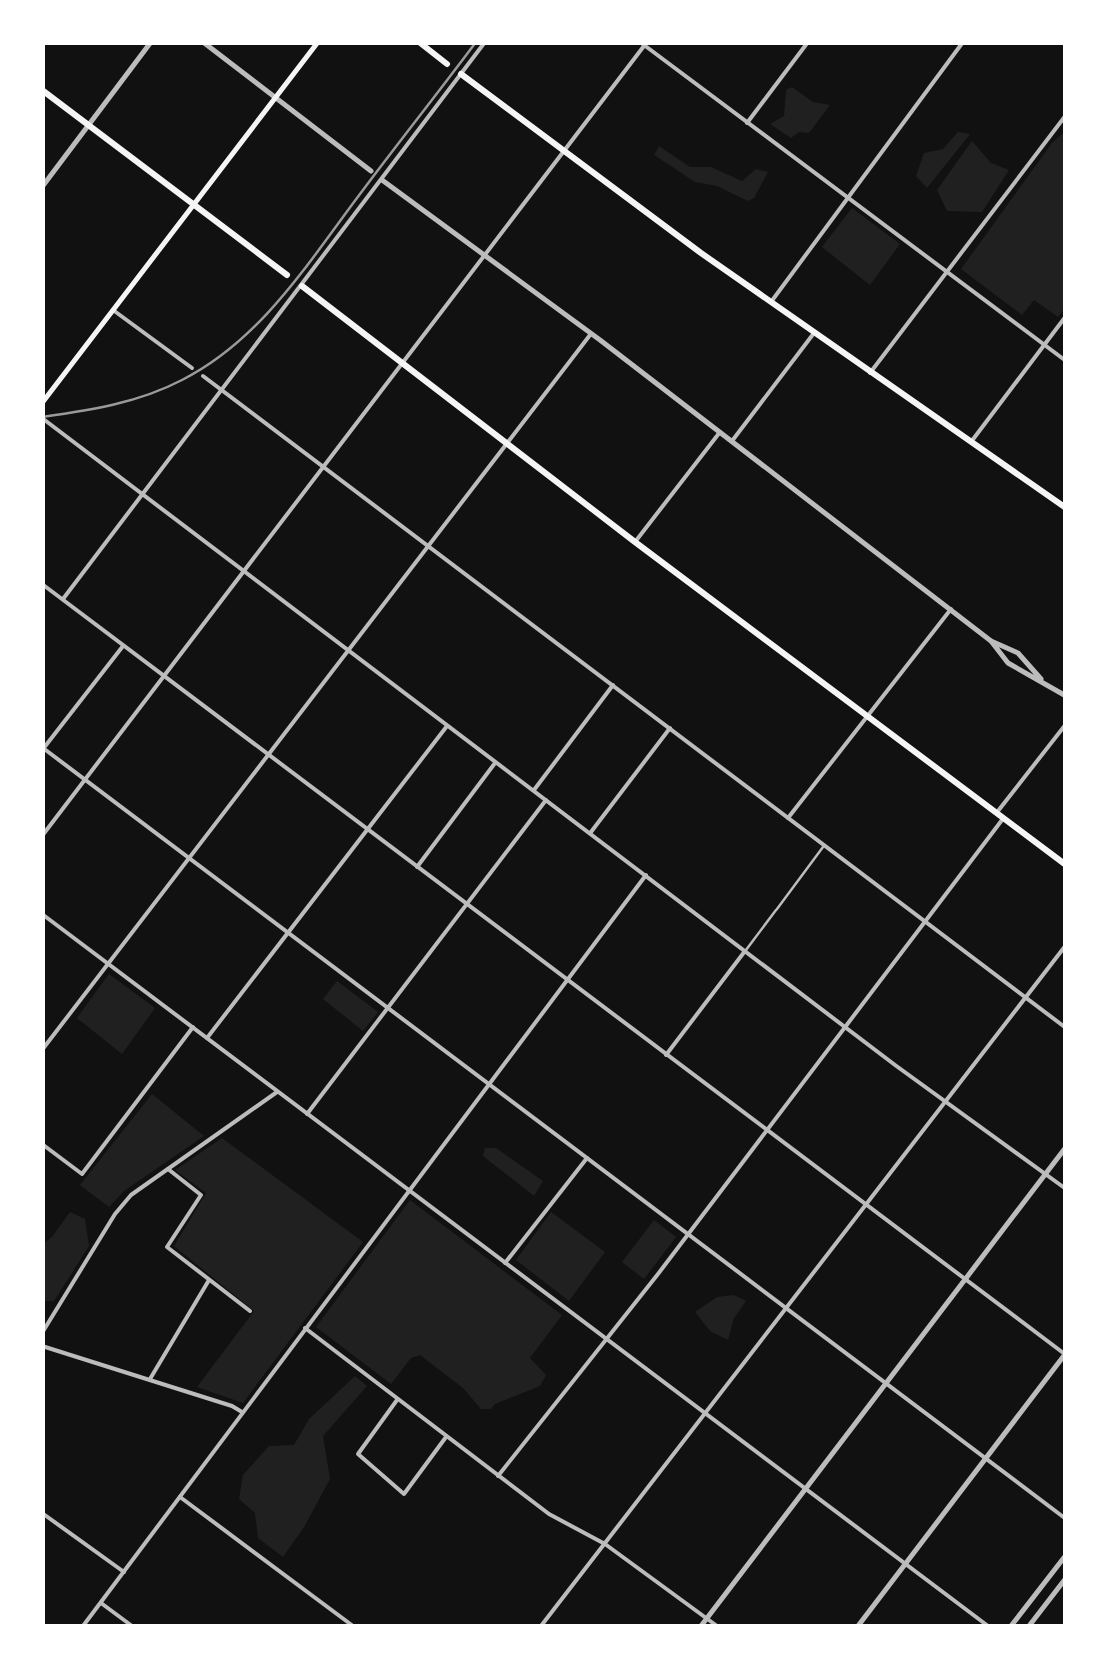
<svg xmlns="http://www.w3.org/2000/svg" width="1108" height="1669" viewBox="0 0 1108 1669" font-family="Montserrat,sans-serif">
<style>
.green{fill:#202020}
.lines{fill:none;stroke-linecap:round;stroke-linejoin:round}
.service{stroke:#bcbcbc;stroke-width:2.5}
.pedestrian{stroke:#bcbcbc;stroke-width:2.5}
.minor{stroke:#bcbcbc;stroke-width:4}
.tertiary{stroke:#bcbcbc;stroke-width:5}
.secondary{stroke:#f5f5f5;stroke-width:5}
.trunk{stroke:#f5f5f5;stroke-width:6}
.rail{stroke:#9a9a9a;stroke-width:2.5}
</style>
<rect width="100%" height="100%" fill="#111"/>
<g class="green">
<polygon points="792,87 813,102 830,105 809,133 799,132 791,138 770,124 784,116 786,90"/>
<polygon points="958,132 970,134 927,188 916,176 924,153 943,149"/>
<polygon points="1062,134 1066,136 1065,308 1058,317 1034,300 1022,315 961,269 1052,143"/>
<polygon points="972,141 991,163 1009,170 982,212 947,211 937,190"/>
<polygon points="659,146 690,167 711,167 742,181 756,169 768,172 754,198 748,201 717,186 695,182 654,155"/>
<polygon points="852,208 900,244 870,285 822,247"/>
<polygon points="109,974 155,1008 122,1054 77,1018"/>
<polygon points="337,981 378,1012 363,1031 323,999"/>
<polygon points="152,1094 204,1136 124,1191 109,1207 80,1185"/>
<polygon points="222,1138 363,1242 243,1403 197,1387 254,1311 174,1246 206,1193 175,1170"/>
<polygon points="485,1148 496,1148 543,1181 534,1196 483,1156"/>
<polygon points="410,1200 562,1315 530,1358 546,1375 540,1386 495,1404 491,1409 481,1409 463,1388 420,1355 411,1358 391,1384 316,1327"/>
<polygon points="70,1212 85,1219 89,1246 54,1301 43,1301 43,1244 52,1237"/>
<polygon points="551,1212 605,1252 569,1301 516,1260"/>
<polygon points="654,1220 676,1237 644,1279 622,1262"/>
<polygon points="734,1295 746,1301 734,1318 728,1340 710,1331 695,1312 717,1297"/>
<polygon points="355,1376 367,1386 323,1436 330,1479 304,1527 283,1557 258,1538 255,1513 239,1499 243,1475 269,1446 294,1445 309,1419"/>
</g>
<g class="lines">
<polyline class="service" points="746,950 776,910"/>
<polyline class="pedestrian" points="777,909 823,847"/>
<g class="minor">
<polyline points="640,42 1066,361"/>
<polyline points="747,123 808,42"/>
<polyline points="771,302 963,42"/>
<polyline points="113,310 192,368"/>
<polyline points="870,373 1066,115"/>
<polyline points="203,376 1066,1028"/>
<polyline points="42,418 895,1065 1066,1189"/>
<polyline points="732,441 814,333"/>
<polyline points="971,442 1066,316"/>
<polyline points="635,542 720,432"/>
<polyline points="42,584 1066,1355"/>
<polyline points="63,599 485,42"/>
<polyline points="43,748 1066,1519"/>
<polyline points="43,749 123,646"/>
<polyline points="534,790 613,685"/>
<polyline points="998,811 1066,724"/>
<polyline points="788,818 951,609"/>
<polyline points="591,832 670,728"/>
<polyline points="42,836 647,42"/>
<polyline points="417,867 495,763"/>
<polyline points="42,914 988,1626"/>
<polyline points="207,1038 447,726"/>
<polyline points="42,1050 590,335"/>
<polyline points="666,1055 745,951"/>
<polyline points="307,1114 546,800"/>
<polyline points="42,1144 82,1174 193,1027"/>
<polyline points="168,1169 201,1195 167,1247 250,1311"/>
<polyline points="505,1263 587,1158"/>
<polyline points="305,1328 549,1514 605,1544 717,1626"/>
<polyline points="42,1333 115,1214 131,1195 277,1092"/>
<polyline points="42,1346 232,1406 242,1412"/>
<polyline points="150,1379 209,1280"/>
<polyline points="397,1400 358,1454 404,1494 446,1437"/>
<polyline points="498,1476 658,1274 1002,820"/>
<polyline points="180,1497 353,1626"/>
<polyline points="42,1513 124,1572"/>
<polyline points="101,1603 132,1626"/>
<polyline points="83,1626 646,875"/>
<polyline points="541,1626 1066,945"/>
</g>
<g class="tertiary">
<polyline points="203,42 371,171"/>
<polyline points="382,180 600,340 991,641"/>
<polyline points="42,187 151,42"/>
<polyline points="1041,679 1018,653 991,641 1008,663 1066,696"/>
<polyline points="701,1626 1066,1147"/>
<polyline points="858,1626 1066,1353"/>
<polyline points="1011,1626 1066,1555"/>
<polyline points="1029,1626 1066,1578"/>
</g>
<polyline class="secondary" points="42,403 318,42"/>
<g class="trunk">
<polyline points="419,42 447,64"/>
<polyline points="461,74 701,253 1066,508"/>
<polyline points="42,90 287,275"/>
<polyline points="302,286 635,542 1066,865"/>
</g>
<path class="rail" d="M42,417C91,410 138,403 182,380C261,340 308,263 360,194C398,143 438,93 476,42"/>
</g>
<rect width="1108" height="1669" fill="none" stroke="#ffffff" stroke-width="90"/>
</svg>
